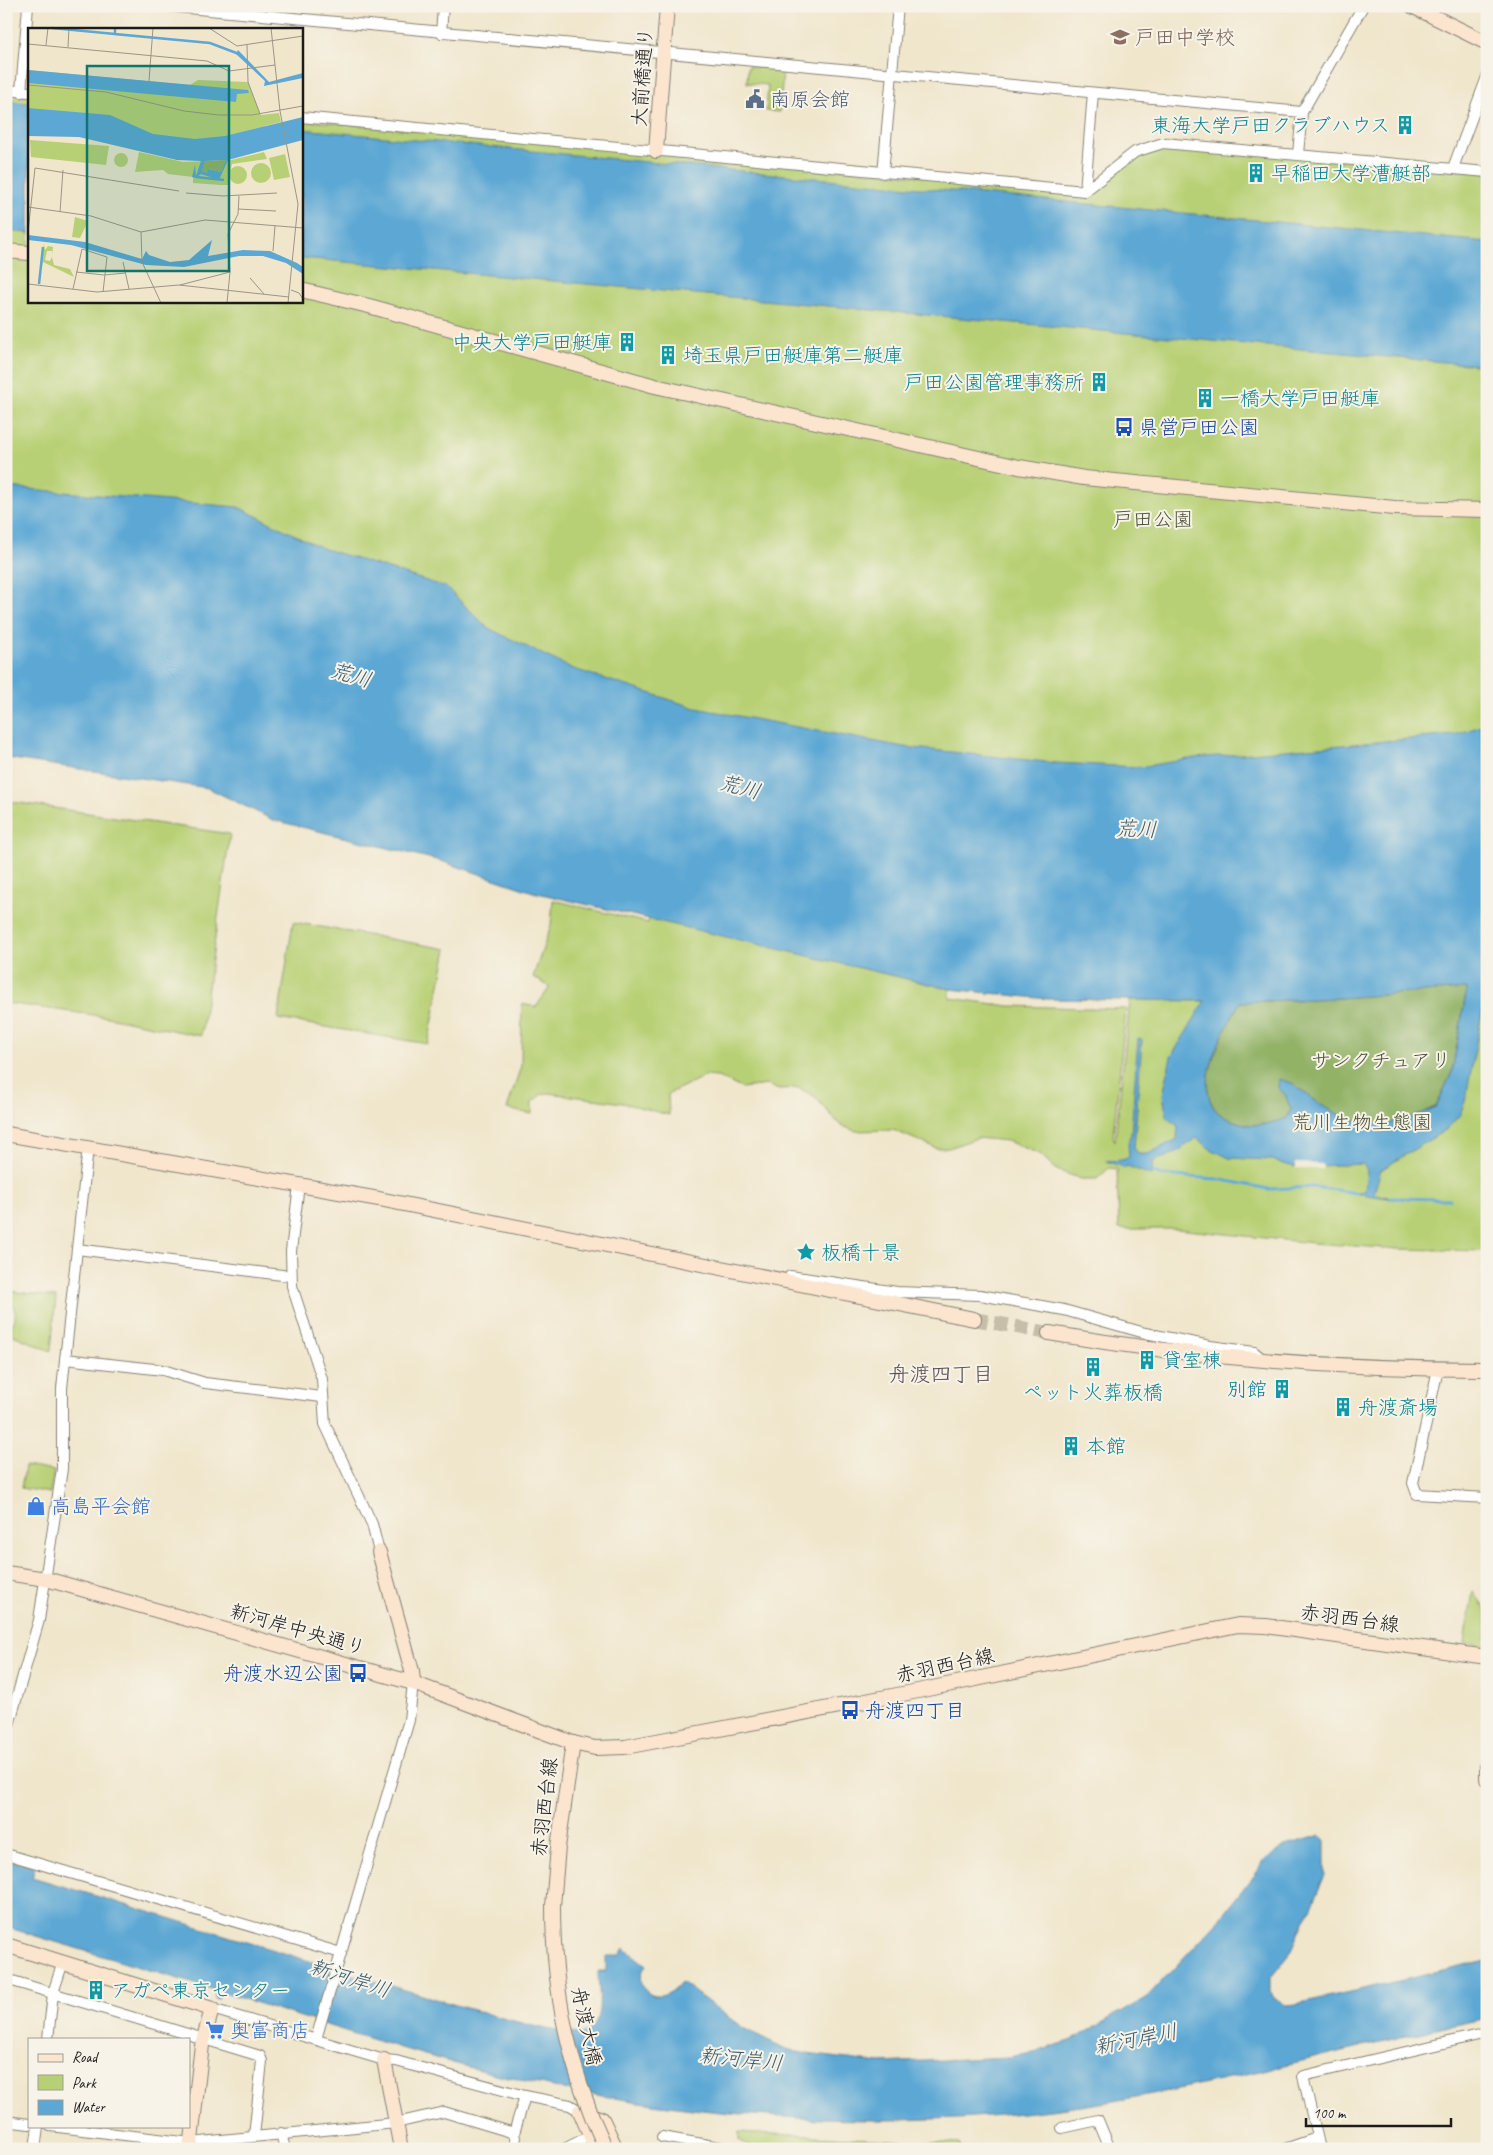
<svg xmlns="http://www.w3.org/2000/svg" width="1493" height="2155" viewBox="0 0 1493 2155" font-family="Caveat,'Klee One',sans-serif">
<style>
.green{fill:#b8d075;stroke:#6a7648}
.forest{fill:#92b266;stroke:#576741}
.water{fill:#5ca7d4;stroke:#3c6278;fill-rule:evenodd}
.pier{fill:#f0e6cc}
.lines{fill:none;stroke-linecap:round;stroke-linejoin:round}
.stream{stroke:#5ca7d4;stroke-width:3}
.secondary-tunnel{stroke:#c6bea9;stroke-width:14;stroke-dasharray:14 7;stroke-linecap:butt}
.street-casing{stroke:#868174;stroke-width:12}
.secondary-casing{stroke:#868174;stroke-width:16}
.street{stroke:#fff;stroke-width:10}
.secondary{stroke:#fbe5cf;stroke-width:14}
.secondary-bridge-casing{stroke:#868174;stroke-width:16;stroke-linecap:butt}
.secondary-bridge{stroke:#fbe5cf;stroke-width:14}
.labels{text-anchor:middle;stroke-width:4;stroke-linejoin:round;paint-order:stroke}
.education-label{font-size:20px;fill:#785e54;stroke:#f7f3e8;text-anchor:start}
.street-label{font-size:20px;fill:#1c1c1c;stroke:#f7f3e8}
.service-label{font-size:20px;fill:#4e5e75;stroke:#f7f3e8;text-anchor:start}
.culture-label{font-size:20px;fill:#0d838f;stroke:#f7f3e8;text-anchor:start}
.transit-label{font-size:20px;fill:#164399;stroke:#f7f3e8;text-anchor:start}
.park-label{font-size:20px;fill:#4b5237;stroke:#f7f3e8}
.shop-label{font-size:20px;fill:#366cbe;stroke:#f7f3e8;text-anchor:start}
.water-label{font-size:21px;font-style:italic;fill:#395b6f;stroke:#f7f3e8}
.neighbourhood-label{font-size:21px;fill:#554852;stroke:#f7f3e8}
.inset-river{fill:none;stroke:#5ca7d4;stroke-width:2.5}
.inset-road{fill:none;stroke:#9b9586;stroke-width:1}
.view{fill:#0f766e;fill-opacity:0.15;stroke:#0f766e;stroke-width:2.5}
.inset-edge{fill:none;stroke:#1c1c1c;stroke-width:2.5}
</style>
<rect width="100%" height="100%" fill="#f7f3e8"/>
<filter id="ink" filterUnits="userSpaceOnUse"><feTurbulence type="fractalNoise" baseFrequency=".02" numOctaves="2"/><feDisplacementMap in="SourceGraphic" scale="10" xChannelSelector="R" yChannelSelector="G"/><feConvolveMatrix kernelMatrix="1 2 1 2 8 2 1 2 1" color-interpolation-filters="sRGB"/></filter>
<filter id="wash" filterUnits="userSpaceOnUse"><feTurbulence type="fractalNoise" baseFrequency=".0096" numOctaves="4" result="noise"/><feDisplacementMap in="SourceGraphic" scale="20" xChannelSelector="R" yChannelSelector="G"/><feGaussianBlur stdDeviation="1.12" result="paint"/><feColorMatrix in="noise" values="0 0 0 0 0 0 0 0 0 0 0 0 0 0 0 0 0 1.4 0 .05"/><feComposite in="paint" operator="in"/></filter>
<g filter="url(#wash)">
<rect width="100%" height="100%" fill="#f0e6cc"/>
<g class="green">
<polygon points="748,66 783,69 780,112 766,111 768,85 747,83"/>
<polygon points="6,95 29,97 29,301 301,301 301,120 1085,191 1135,152 1171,144 1487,172 1487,848 6,606"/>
<polygon points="6,801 230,834 201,1036 108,1017 6,1003"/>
<polygon points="553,900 648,923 649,918 950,989 950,998 1009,1006 1126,1009 1113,1137 1115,1141 1130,1000 1206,1001 1487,987 1487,1204 1482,1245 1486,1246 1487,1251 1398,1249 1313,1243 1177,1229 1119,1229 1117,1169 1109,1168 1097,1179 1081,1179 1057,1170 1040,1154 1007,1141 977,1138 949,1148 936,1148 893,1130 855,1131 840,1125 814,1096 799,1088 776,1089 768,1085 741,1088 718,1077 705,1076 668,1094 669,1115 623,1103 549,1093 542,1094 532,1102 532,1114 507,1109 521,1066 522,1004 536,1007 550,987 533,977 551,925"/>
<polygon points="293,922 447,949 428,1044 278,1019"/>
<path d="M10,1291L56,1297L51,1351L6,1332C25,1312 9,1309 10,1291Z"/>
<polygon points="25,1466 54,1471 50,1493 21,1488"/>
<polygon points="1473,1591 1487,1611 1486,1646 1465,1643"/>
<polygon points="739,2132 960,2144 961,2149 753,2149 739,2140"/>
</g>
<path class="forest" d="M1467,988L1452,1072L1436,1106L1412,1118L1388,1124H1365L1346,1118L1321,1105L1300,1089L1278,1088L1285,1094L1291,1110L1287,1118C1268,1125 1250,1128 1231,1120C1182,1102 1224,1032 1240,1002L1339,998Z"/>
<g class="water">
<polygon points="6,101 29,103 29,233 6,231"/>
<polygon points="301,129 1487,242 1487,366 301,258"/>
<path d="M6,487L238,507L322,548L446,587L488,628L571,668L696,708L904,747L1056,763L1140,767L1195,758L1454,735L1487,724V988L1465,1102L1459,1116L1447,1129L1381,1170L1374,1193L1394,1199L1354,1193L1365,1191L1367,1170L1363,1164L1294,1167L1271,1160L1229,1158L1209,1148L1197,1138L1174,1154L1154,1161L1151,1175L1127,1166L1123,1169L1120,1166L1106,1161L1122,1160L1129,1157L1128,1143L1131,1134L1138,1038L1142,1039L1134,1149L1139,1154H1148L1177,1139L1178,1126L1167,1118L1163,1095L1171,1057L1205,1001L1047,999L950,989L533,892L441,861L273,820L208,788L6,758ZM1467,989L1452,1072L1436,1107L1411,1118L1388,1124H1365L1346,1118L1321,1105L1292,1083L1279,1079L1278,1088L1285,1094L1291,1110L1287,1118C1268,1125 1250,1128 1231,1120C1182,1102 1224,1032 1240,1002L1339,998Z"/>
<path d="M1321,1835L1325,1838V1875L1291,1952L1270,1977V1991L1274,1998L1286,2005L1296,2004L1487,1961V2018C1332,2050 1180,2098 1023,2113C861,2129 697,2117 539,2084C431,2061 326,2024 221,1992L218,1999L215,1998V1990L6,1927V1859L35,1867L32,1877C177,1919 321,1966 466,2008C485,2013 569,2038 584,2033C606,2026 598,1989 598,1971H606V1956H619L624,1948L646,1965C630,1988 658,2012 681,1982L743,2028L786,2049L807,2054L880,2063L1008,2057L1034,2053L1072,2040L1147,1997L1219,1920L1266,1859L1285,1846Z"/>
</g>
<polygon class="pier" points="1296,1163 1323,1164 1322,1169 1296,1169"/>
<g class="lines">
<g class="stream">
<polyline points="1150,1171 1161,1175 1217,1179 1269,1189 1315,1187 1357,1193"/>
<polyline points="1390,1198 1450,1199"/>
</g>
</g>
</g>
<g filter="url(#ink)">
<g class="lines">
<polyline class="secondary-tunnel" points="974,1319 1049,1333"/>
<g class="street-casing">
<g id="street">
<polyline points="166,6 1302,112"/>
<polyline points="441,33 443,6"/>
<polyline points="6,90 29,92"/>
<polyline points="21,92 28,6"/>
<polyline points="301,117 1085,191 1135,152 1163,143 1487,172"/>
<polyline points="1298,154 1302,112 1363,6"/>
<polyline points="1453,168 1487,77"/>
<polyline points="883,173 898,6"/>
<polyline points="1085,191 1093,93"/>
<polyline points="299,1185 291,1251 292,1286 322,1379 325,1424 372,1524 379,1552"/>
<polyline points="77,1249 290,1276"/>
<polyline points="790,1276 897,1292 980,1295 1064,1310 1145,1333 1210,1346 1254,1352 1265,1361"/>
<polyline points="65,1359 163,1370 205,1383 322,1397"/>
<polyline points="1438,1369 1413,1483 1417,1494 1487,1498"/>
<polyline points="6,1735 39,1620 62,1469 62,1388 88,1147"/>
<polyline points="6,1854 341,1953"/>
<polyline points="6,1979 260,2056 262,2061 254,2136"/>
<polyline points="212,2009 384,2060 396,2061 525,2096 570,2105 580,2111"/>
<polyline points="48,2039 53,1993 63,1962"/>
<polyline points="316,2039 409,1720 413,1683"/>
<polyline points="6,2121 29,2124"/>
<polyline points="50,2126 191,2143 396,2123 444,2112 514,2133"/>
<polyline points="1062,2128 1098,2120 1110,2149"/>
<polyline points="281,2133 285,2149"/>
<polyline points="662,2137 731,2149"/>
<polyline points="35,2149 38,2126"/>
<polyline points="517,2149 514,2133 525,2096"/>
<polyline points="564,2149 590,2136"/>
<polyline points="1285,2149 1317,2138"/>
<polyline points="1320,2149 1303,2076 1487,2033"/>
</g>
</g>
<g class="secondary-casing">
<g id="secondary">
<polyline points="1412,6 1487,43"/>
<polyline points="656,151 667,6"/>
<polyline points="6,251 29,253"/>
<polyline points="301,290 369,306 655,386 1019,467 1084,478 1395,508 1487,510"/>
<polyline points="6,1134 379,1199 974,1319"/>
<path d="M1049,1333C1193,1358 1340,1369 1487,1369"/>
<polyline points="379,1552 412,1671 413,1683"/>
<polyline points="6,1573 46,1579 413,1683 573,1743 595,1748 625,1747 913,1692 1238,1625 1266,1626 1487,1657"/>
<polyline points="1487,1765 1487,1779"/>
<polyline points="553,1906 558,1847 573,1743"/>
<polyline points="6,1945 212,2009 202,2045 190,2149"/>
<polyline points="384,2060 401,2149"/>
<polyline points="580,2111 602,2119 616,2149"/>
<polyline points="580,2111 596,2149"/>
</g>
</g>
<use href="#street" class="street"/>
<use href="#secondary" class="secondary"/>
<g class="secondary-bridge-casing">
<path id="secondary-bridge" d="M553,1906C553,1993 569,2070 606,2149"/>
</g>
<use href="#secondary-bridge" class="secondary-bridge"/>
</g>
</g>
<defs>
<g id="school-bare" transform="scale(1.5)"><path d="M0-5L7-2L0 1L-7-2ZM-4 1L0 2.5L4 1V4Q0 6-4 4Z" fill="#8d6e63" stroke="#f7f3e8" stroke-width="2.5" paint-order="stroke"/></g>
<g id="civic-bare" transform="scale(1.5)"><path d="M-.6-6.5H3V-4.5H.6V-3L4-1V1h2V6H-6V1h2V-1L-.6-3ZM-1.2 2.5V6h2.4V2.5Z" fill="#5c6f8a" stroke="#f7f3e8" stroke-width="2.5" paint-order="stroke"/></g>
<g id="building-bare" transform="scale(1.5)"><path d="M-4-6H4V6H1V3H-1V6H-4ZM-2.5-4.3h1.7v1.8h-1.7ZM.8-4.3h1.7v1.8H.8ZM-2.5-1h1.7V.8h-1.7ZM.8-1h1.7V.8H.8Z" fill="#0f9aa8" stroke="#f7f3e8" stroke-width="2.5" paint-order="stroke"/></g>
<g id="bus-bare" transform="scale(1.5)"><path d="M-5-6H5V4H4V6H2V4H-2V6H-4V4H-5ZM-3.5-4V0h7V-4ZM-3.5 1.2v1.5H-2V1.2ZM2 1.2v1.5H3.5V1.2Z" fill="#1a4fb4" stroke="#f7f3e8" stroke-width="2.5" paint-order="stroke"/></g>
<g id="sight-bare" transform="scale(1.5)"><path d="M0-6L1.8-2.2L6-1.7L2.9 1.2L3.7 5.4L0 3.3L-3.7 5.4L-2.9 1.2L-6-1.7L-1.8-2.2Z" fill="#0f9aa8" stroke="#f7f3e8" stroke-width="2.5" paint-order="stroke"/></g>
<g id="shop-bare" transform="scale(1.5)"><path d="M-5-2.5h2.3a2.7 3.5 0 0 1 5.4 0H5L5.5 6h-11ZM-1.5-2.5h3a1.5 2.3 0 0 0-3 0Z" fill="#3f7fe0" stroke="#f7f3e8" stroke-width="2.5" paint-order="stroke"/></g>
<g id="supermarket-bare" transform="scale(1.5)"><path d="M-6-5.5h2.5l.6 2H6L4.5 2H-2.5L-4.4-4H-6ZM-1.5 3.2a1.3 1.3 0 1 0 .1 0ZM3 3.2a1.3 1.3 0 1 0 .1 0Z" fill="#3f7fe0" stroke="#f7f3e8" stroke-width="2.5" paint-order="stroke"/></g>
</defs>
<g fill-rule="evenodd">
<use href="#school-bare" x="1120" y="37"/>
<use href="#civic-bare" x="755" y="99"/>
<use href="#building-bare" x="1405" y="125"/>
<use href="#building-bare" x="1256" y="173"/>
<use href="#building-bare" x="627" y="342"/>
<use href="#building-bare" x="668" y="355"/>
<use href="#building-bare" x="1099" y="382"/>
<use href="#building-bare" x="1205" y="398"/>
<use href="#bus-bare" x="1124" y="427"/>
<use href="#sight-bare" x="806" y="1252"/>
<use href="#building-bare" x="1147" y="1360"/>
<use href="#building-bare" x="1093" y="1367"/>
<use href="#building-bare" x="1282" y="1389"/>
<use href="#building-bare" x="1343" y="1407"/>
<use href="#building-bare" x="1071" y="1446"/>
<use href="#shop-bare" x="36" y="1506"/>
<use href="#bus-bare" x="358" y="1673"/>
<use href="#bus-bare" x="850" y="1710"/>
<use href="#building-bare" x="96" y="1990"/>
<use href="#supermarket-bare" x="215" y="2030"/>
</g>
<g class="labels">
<g class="education-label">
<text x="1135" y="44">戸田中学校</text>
</g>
<g class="street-label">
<text transform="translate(642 77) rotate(-86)" y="7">大前橋通り</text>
<text transform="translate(1350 1618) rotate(8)" y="7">赤羽西台線</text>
<text transform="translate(298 1629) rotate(16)" y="7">新河岸中央通り</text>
<text transform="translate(945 1665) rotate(-12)" y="7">赤羽西台線</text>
<text transform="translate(544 1807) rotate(-83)" y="7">赤羽西台線</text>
<text transform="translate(587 2026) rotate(78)" y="7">舟渡大橋</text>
</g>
<g class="service-label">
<text x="770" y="106">南原会館</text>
</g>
<g class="culture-label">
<text x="1390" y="132" text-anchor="end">東海大学戸田クラブハウス</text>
<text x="1271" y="180">早稲田大学漕艇部</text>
<text x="612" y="349" text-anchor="end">中央大学戸田艇庫</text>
<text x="683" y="362">埼玉県戸田艇庫第二艇庫</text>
<text x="1084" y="389" text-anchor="end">戸田公園管理事務所</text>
<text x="1220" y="405">一橋大学戸田艇庫</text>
<text x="821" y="1259">板橋十景</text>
<text x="1162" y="1367">貸室棟</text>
<text x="1267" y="1396" text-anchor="end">別館</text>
<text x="1093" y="1399" text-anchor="middle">ペット火葬板橋</text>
<text x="1358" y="1414">舟渡斎場</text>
<text x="1086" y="1453">本館</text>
<text x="111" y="1997">アガペ東京センター</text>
</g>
<g class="transit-label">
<text x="1139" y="434">県営戸田公園</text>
<text x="343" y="1680" text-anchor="end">舟渡水辺公園</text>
<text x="865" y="1717">舟渡四丁目</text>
</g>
<g class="park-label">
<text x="1153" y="526">戸田公園</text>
<text x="1381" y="1067">サンクチュアリ</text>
<text x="1362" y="1129">荒川生物生態園</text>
</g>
<g class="shop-label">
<text x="51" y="1513">高島平会館</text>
<text x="230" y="2037">奥富商店</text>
</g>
<g class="water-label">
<text transform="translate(351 675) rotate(16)" y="7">荒川</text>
<text transform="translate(740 787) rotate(15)" y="7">荒川</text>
<text transform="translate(1136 829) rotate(2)" y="7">荒川</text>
<text transform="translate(350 1978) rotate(18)" y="7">新河岸川</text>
<text transform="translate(1136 2039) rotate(-11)" y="7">新河岸川</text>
<text transform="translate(741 2059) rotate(6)" y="7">新河岸川</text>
</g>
<g class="neighbourhood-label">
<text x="941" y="1381">舟渡四丁目</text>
</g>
</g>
<g transform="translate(28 28)">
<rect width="275" height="275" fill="#f0e6cc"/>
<path d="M0,42L162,57L170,52L220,54L233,87L251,85L253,94L237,98L241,110L200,119L0,94ZM2,112L81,118L78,137L3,129ZM111,124L155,134L203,132L236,124L239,131L204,136L200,157H192L165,155V149L140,146L135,142L107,144ZM86 132a7 7 0 1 1 14 0a7 7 0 1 1-14 0ZM257,126L262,149L246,152L241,130ZM223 145a10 10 0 1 1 20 0a10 10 0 1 1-20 0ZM201 147a9 9 0 1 1 18 0a9 9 0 1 1-18 0ZM47,189L60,193L52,210L44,209ZM16,216L17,222L20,218L25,219L24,227V223H19L17,232L22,233L24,229L26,237L42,241L46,249L15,234L10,256Z" fill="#b8d075"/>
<path d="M198,132L193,144L181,141L179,145L174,143L177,133Z" fill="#92b266"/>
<path d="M210,22L241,54L275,45V50L236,58L237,53L208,26ZM0,42L220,62L221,65L209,66L208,74L0,55ZM0,80L82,87L125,106L167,111L197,108L275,89V112L200,132L191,152L173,146L168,150L164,149L167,137L168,148L173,133L149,132L51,109L0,108ZM198,132L193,144L180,141L179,145L174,143L177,133ZM0,207L57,214L114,231L118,223L121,227L142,234L161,232L184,212L180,228L215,222L242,223L269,235L275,239V246L258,235L235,228H211L156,239L118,237L43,217L0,212Z" fill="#5ca7d4" fill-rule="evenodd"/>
<path class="inset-river" d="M24,0L87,6M87,0V6L182,15L211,26M168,149L196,152M11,256L15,219"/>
<path class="inset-road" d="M181,0L209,18L275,8M243,0L252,83L270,176L260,275M0,16L179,33L201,43L247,37M18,17L20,0M219,17L220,54L232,86M40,19L41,0M121,53L125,0M0,57L78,64L156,83L191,87H224L275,78M158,165L195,168L249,165M0,179L63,188L113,204M210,181L248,183M32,184L35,142M0,204L7,140L151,163M245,223L247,198M95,234L101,261M48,244L76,247L98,245M222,250L236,266M0,256L69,264L151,257L261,269M152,257L202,244M45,261L54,221L79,229L75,264M263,262L271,265L275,271M133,275L114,234L113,204L177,192L275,200M199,275L202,244L200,206L210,186L211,168"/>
<path class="view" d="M59,38H201V243H59Z"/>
<rect width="275" height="275" class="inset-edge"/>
</g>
<rect width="1493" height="2155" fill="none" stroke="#f7f3e8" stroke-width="25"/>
<rect x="28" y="2038" width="162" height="90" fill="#f7f3e8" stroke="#9f9d96"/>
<rect x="38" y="2054" width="25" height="8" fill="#fbe5cf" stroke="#9f9d96"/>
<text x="72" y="2062" font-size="15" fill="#1c1c1c">Road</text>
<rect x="38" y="2075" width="25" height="15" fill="#b8d075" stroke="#9f9d96"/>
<text x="72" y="2088" font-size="15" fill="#1c1c1c">Park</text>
<rect x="38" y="2100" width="25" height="15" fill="#5ca7d4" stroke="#9f9d96"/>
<text x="72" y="2112" font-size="15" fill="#1c1c1c">Water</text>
<path d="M1306 2118v8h145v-8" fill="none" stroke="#1c1c1c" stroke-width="2.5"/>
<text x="1313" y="2118" font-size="15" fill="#1c1c1c" stroke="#f7f3e8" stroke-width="4" paint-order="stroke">100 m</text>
</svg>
